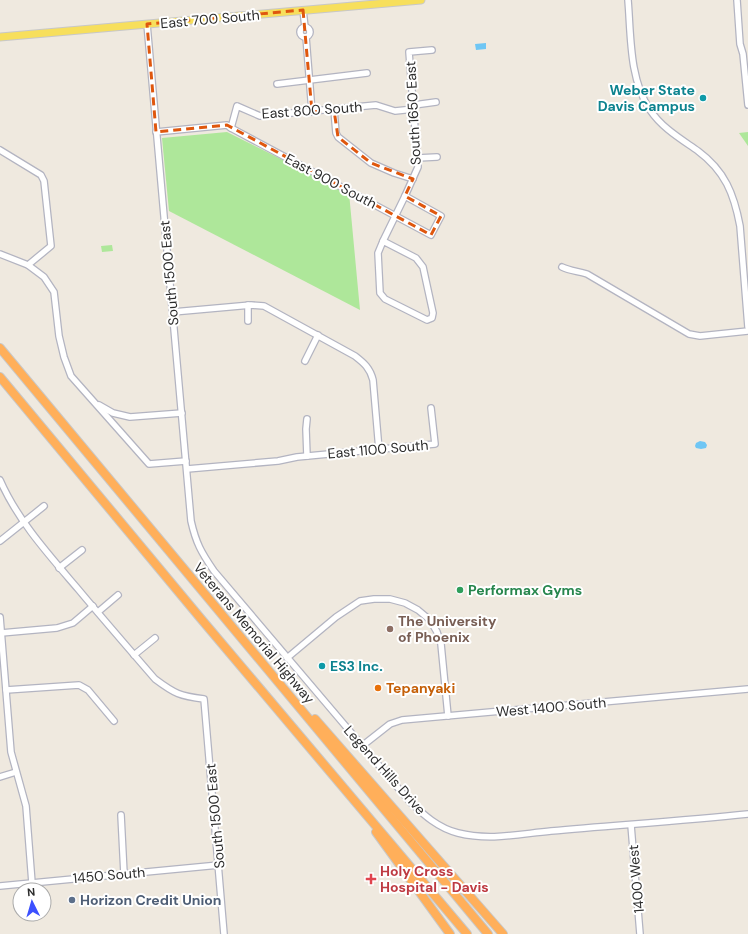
<svg xmlns="http://www.w3.org/2000/svg" width="748" height="934" viewBox="0 0 748 934" font-family="'DM Sans',sans-serif">
<style>
.green{fill:#aee79a}
.water{fill:#6fc6f4}
.lines{fill:none;stroke-linecap:round;stroke-linejoin:round}
.minor-casing{stroke:#b3b4c1;stroke-width:8}
.major-casing{stroke:#c8c8c8;stroke-width:9}
.highway-casing{stroke:#c8c8c8;stroke-width:10}
.minor{stroke:#fff;stroke-width:5.5}
.major{stroke:#f7df5c;stroke-width:7}
.highway{stroke:#ffaf5a;stroke-width:8}
.marked{fill:none;stroke:#df570e;stroke-width:3;stroke-dasharray:8 5;stroke-linejoin:round}
.culture-dot{fill:#0f9aa8;stroke:#fff;stroke-width:1.5}
.leisure-dot{fill:#2e9e5b;stroke:#fff;stroke-width:1.5}
.education-dot{fill:#8d6e63;stroke:#fff;stroke-width:1.5}
.food-dot{fill:#e8710a;stroke:#fff;stroke-width:1.5}
.health-dot{fill:#e0444e;stroke:#fff;stroke-width:1.5}
.service-dot{fill:#5c6f8a;stroke:#fff;stroke-width:1.5}
.labels{text-anchor:middle;stroke-width:4;stroke-linejoin:round;paint-order:stroke}
.street-label{font-size:14px;fill:#2d2d2d;stroke:#fff}
.culture-label{font-size:14px;font-weight:bold;fill:#0d838f;stroke:#fff;text-anchor:end}
.leisure-label{font-size:14px;font-weight:bold;fill:#27864d;stroke:#fff;text-anchor:start}
.education-label{font-size:14px;font-weight:bold;fill:#785e54;stroke:#fff;text-anchor:start}
.food-label{font-size:14px;font-weight:bold;fill:#c56008;stroke:#fff;text-anchor:start}
.health-label{font-size:14px;font-weight:bold;fill:#be3a42;stroke:#fff;text-anchor:start}
.service-label{font-size:14px;font-weight:bold;fill:#4e5e75;stroke:#fff;text-anchor:start}
</style>
<rect width="100%" height="100%" fill="#efe9df"/>
<g class="green">
<polygon points="227,132 349,193 360,310 169,211 162,138"/>
<polygon points="748,132 748,146 739,133"/>
<polygon points="112,245 113,251 102,252 101,246"/>
</g>
<g class="water">
<polygon points="486,43 486,49 476,50 475,44"/>
<polygon points="700,441 705,442 707,445 706,448 701,449 696,448 695,446 696,443"/>
</g>
<g class="lines">
<g class="minor-casing">
<g id="minor">
<path d="M628,0C631,35 629,79 650,110C662,128 681,139 698,151C725,171 734,194 740,226L748,327"/>
<polyline points="737,0 740,44 743,54 748,105"/>
<polyline points="303,10 305,27"/>
<path d="M147,24L191,521C196,543 201,552 214,571L410,802C424,815 438,828 458,833C490,841 519,834 551,831C617,825 682,821 748,814"/>
<circle cx="305" cy="32" r="5"/>
<polyline points="306,37 312,112"/>
<polyline points="277,84 367,73"/>
<polyline points="414,105 436,102"/>
<polyline points="334,110 336,133 338,137 371,163 394,173 413,179"/>
<polyline points="231,128 431,235 441,216 405,196"/>
<polyline points="156,132 227,125 231,128 237,106 260,116 376,105 395,111 414,109"/>
<polyline points="0,150 41,175 44,181 51,246 28,265"/>
<polyline points="417,158 437,157"/>
<polyline points="383,241 405,196 418,167 409,52 432,50"/>
<polygon points="383,241 416,258 423,267 433,313 432,318 427,320 385,299 380,293 378,253"/>
<polyline points="0,254 28,265 44,277 54,292 59,336 64,357 71,376 149,464 186,461"/>
<path d="M562,267C570,271 578,271 587,274L689,334L700,336L748,331"/>
<polyline points="248,305 248,321"/>
<path d="M173,312L251,305L264,306L355,356C364,363 370,368 373,380L379,450"/>
<polyline points="305,361 318,335"/>
<polyline points="99,405 113,413 130,417 182,413"/>
<polyline points="307,419 306,429 307,456"/>
<polyline points="187,469 278,461 297,457 435,444 431,408"/>
<path d="M0,480C18,521 49,555 78,589C103,619 129,649 155,679C175,694 180,696 204,699L224,934"/>
<polyline points="0,541 44,506"/>
<polyline points="59,568 82,550"/>
<polyline points="98,612 118,595"/>
<polyline points="0,617 11,752 26,806 32,883"/>
<polyline points="1,633 57,628 73,623 93,606"/>
<polyline points="134,655 155,638"/>
<polyline points="287,658 336,617 360,601 374,599 390,599 405,603 418,610 430,620 437,632 441,644 448,716"/>
<polyline points="6,690 79,685 88,690 114,721"/>
<polyline points="362,746 390,724 402,720 748,689"/>
<polyline points="0,777 16,772"/>
<polyline points="121,815 124,874"/>
<polyline points="631,825 640,934"/>
<polyline points="0,886 219,865"/>
</g>
</g>
<g class="major-casing">
<polyline id="major" points="0,37 421,0"/>
</g>
<g class="highway-casing">
<g id="highway">
<polyline points="0,348 488,934"/>
<polyline points="0,377 202,620 467,934"/>
<polyline points="315,719 503,934"/>
<polyline points="376,832 450,934"/>
</g>
</g>
<use href="#minor" class="minor"/>
<use href="#major" class="major"/>
<use href="#highway" class="highway"/>
</g>
<path class="marked" d="M303,10L312,112L334,110L338,137L371,163L413,179L405,196L441,216L431,235L227,125L156,132L147,24Z"/>
<g class="culture-dot">
<circle cx="703" cy="98" r="4"/>
<circle cx="322" cy="666" r="4"/>
</g>
<circle class="leisure-dot" cx="460" cy="590" r="4"/>
<circle class="education-dot" cx="390" cy="629" r="4"/>
<circle class="food-dot" cx="378" cy="688" r="4"/>
<path class="health-dot" d="M369 873h4v4h4v4h-4v4h-4v-4h-4v-4h4z"/>
<circle class="service-dot" cx="72" cy="900" r="4"/>
<g class="labels">
<g class="street-label">
<text transform="translate(210 19) rotate(-5)" y="5">East 700 South</text>
<text transform="translate(312 110) rotate(-4)" y="5">East 800 South</text>
<text transform="translate(413 113) rotate(-93)" y="5">South 1650 East</text>
<text transform="translate(331 181) rotate(28)" y="5">East 900 South</text>
<text transform="translate(169 273) rotate(-95)" y="5">South 1500 East</text>
<text transform="translate(378 449) rotate(-5)" y="5">East 1100 South</text>
<text transform="translate(254 633) rotate(50)" y="5">Veterans Memorial Highway</text>
<text transform="translate(551 707) rotate(-5)" y="5">West 1400 South</text>
<text transform="translate(385 770) rotate(48)" y="5">Legend Hills Drive</text>
<text transform="translate(215 816) rotate(-95)" y="5">South 1500 East</text>
<text transform="translate(109 875) rotate(-5)" y="5">1450 South</text>
<text transform="translate(636 879) rotate(-95)" y="5">1400 West</text>
</g>
<g class="culture-label">
<text x="695" y="95">Weber State<tspan x="695" dy="16">Davis Campus</tspan></text>
<text x="330" y="671" text-anchor="start">ES3 Inc.</text>
</g>
<g class="leisure-label">
<text x="468" y="595">Performax Gyms</text>
</g>
<g class="education-label">
<text x="398" y="626">The University<tspan x="398" dy="16">of Phoenix</tspan></text>
</g>
<g class="food-label">
<text x="386" y="693">Tepanyaki</text>
</g>
<g class="health-label">
<text x="380" y="876">Holy Cross<tspan x="380" dy="16">Hospital - Davis</tspan></text>
</g>
<g class="service-label">
<text x="80" y="905">Horizon Credit Union</text>
</g>
</g>
<g transform="translate(32 902) rotate(355)"><circle r="19" fill="#ffffff" stroke="#ababab"/>
<path d="M0-3L7 15L0 10L-7 15Z" fill="#3c50ff"/>
<text y="-6" font-size="11" font-weight="bold" text-anchor="middle" fill="#2d2d2d">N</text>
</g>
</svg>
